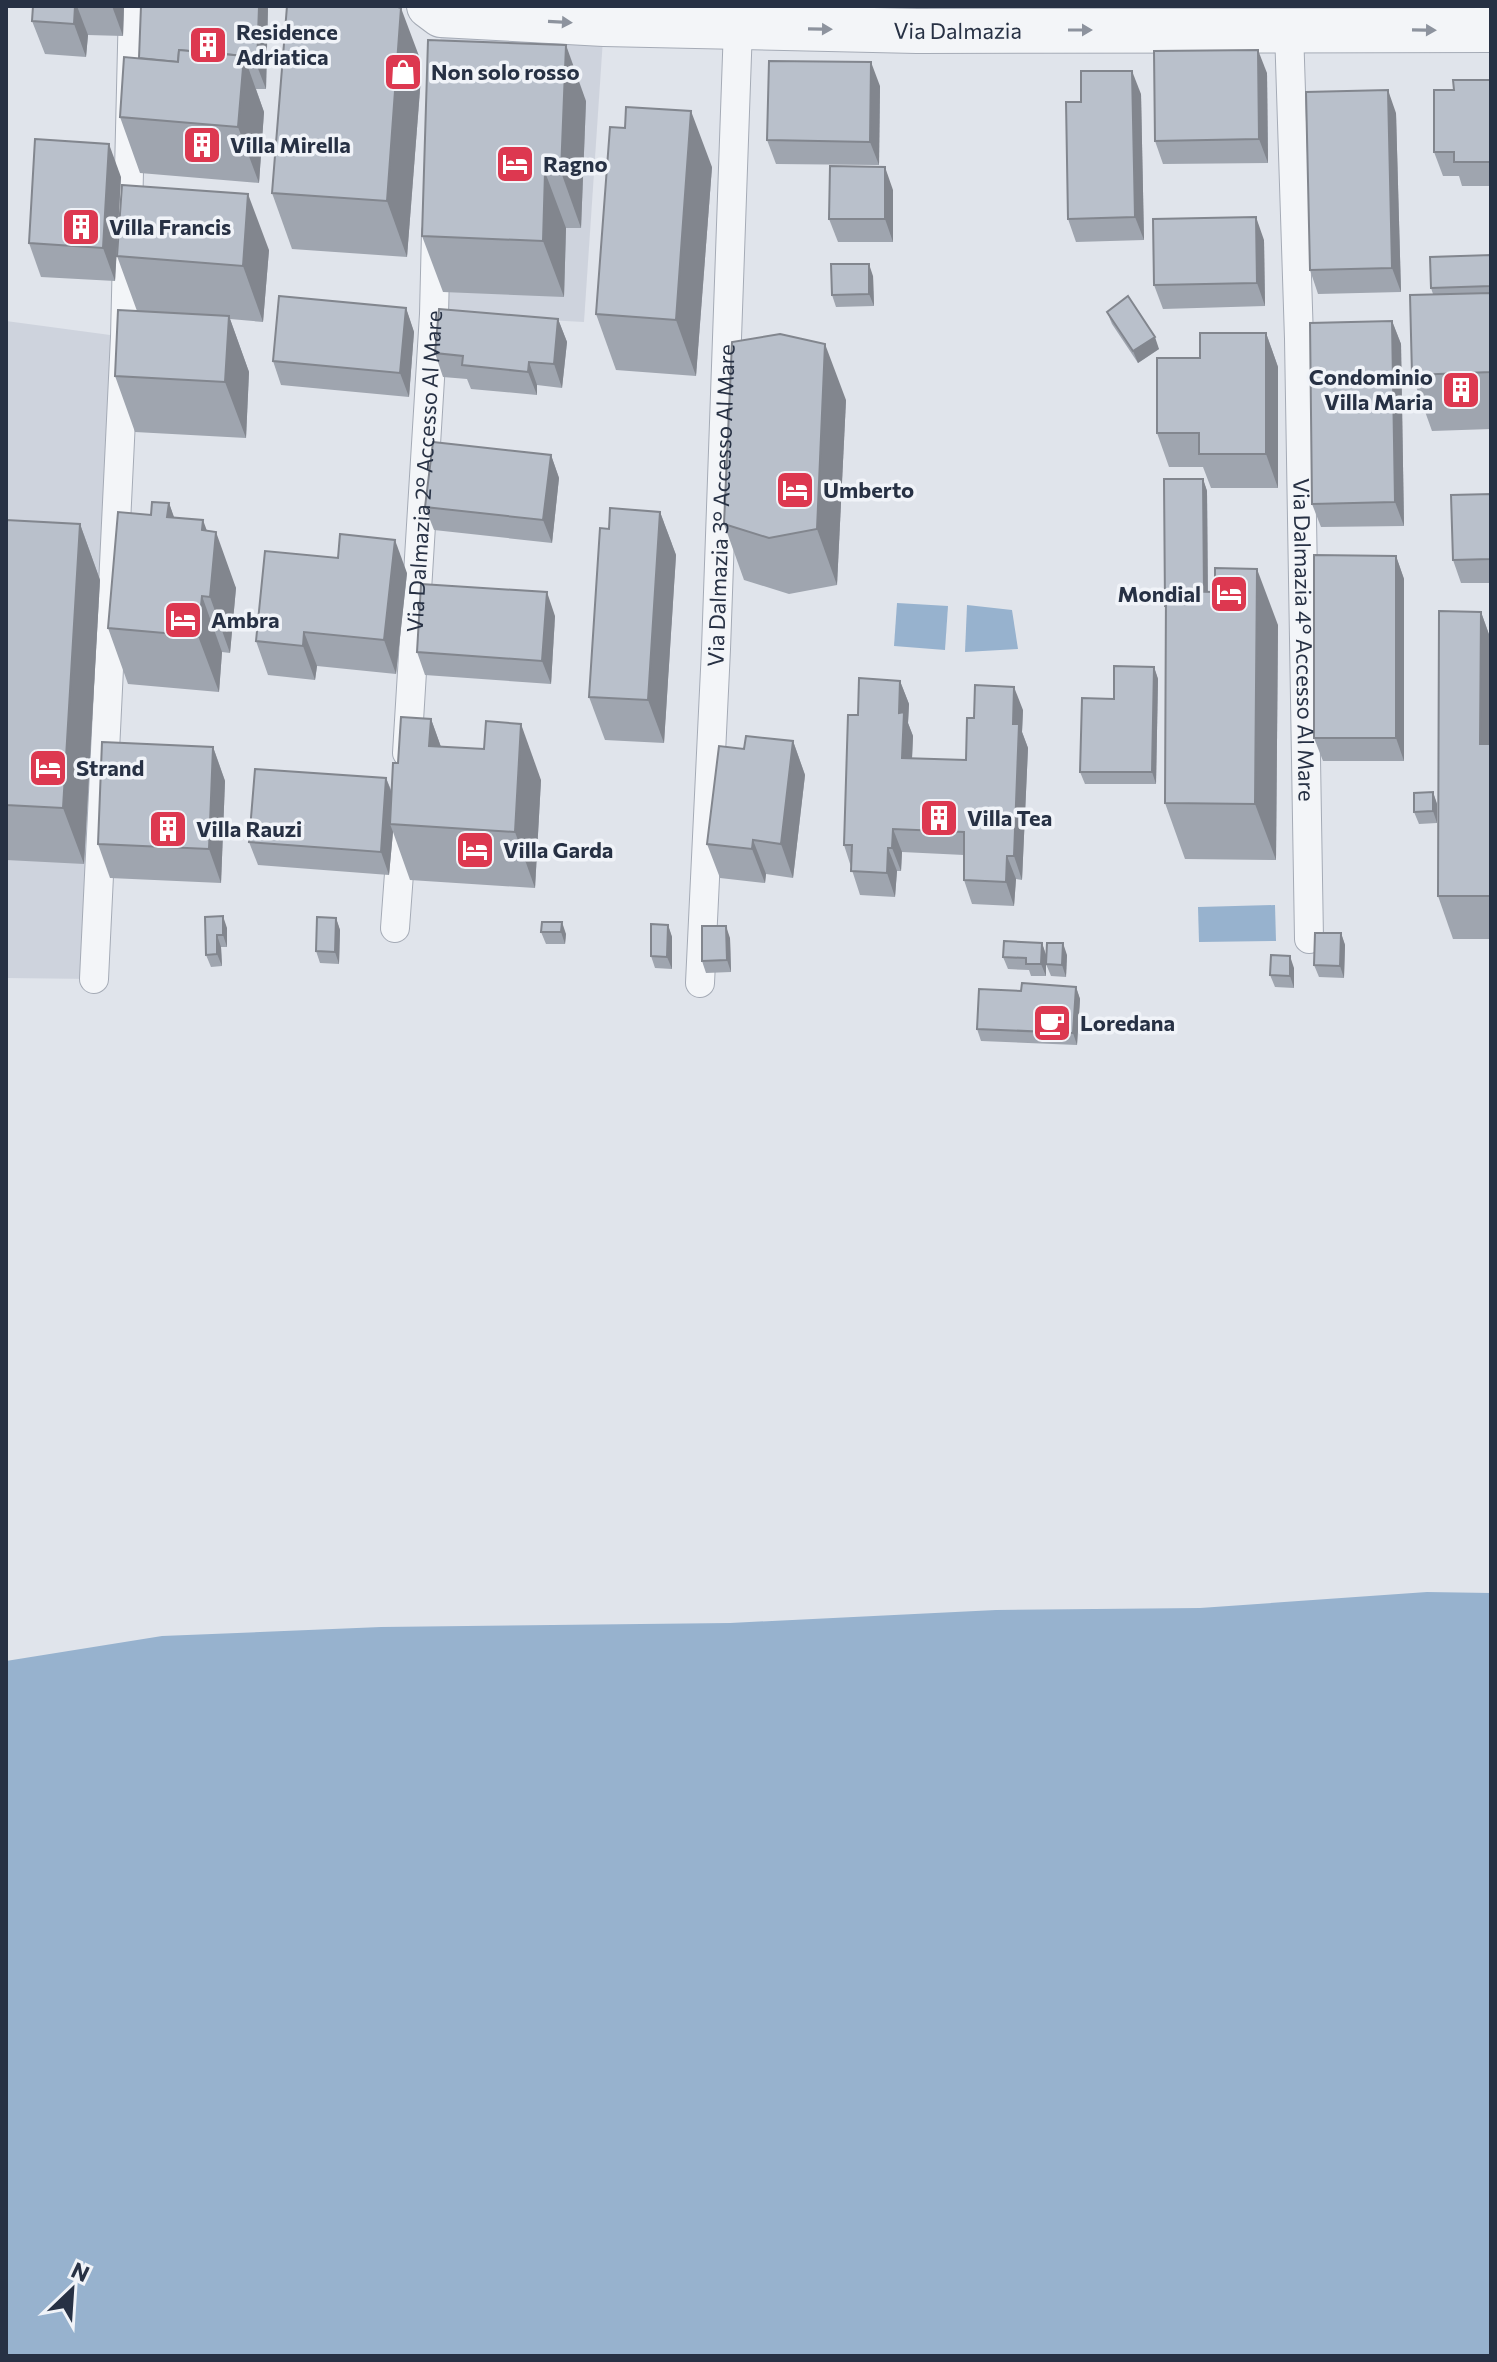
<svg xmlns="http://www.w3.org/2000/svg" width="1497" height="2362" viewBox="0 0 1497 2362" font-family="Commissioner,sans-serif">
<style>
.built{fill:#ced3dd}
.water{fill:#97b2ce}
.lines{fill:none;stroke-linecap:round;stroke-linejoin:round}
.lane-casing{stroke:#a5abb6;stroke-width:30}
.street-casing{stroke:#a5abb6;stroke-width:46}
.lane{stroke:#f3f5f8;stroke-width:28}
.street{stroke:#f3f5f8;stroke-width:44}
.wall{fill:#9fa5af}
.shaded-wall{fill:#82868e}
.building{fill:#b9c0cb;stroke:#82868e;stroke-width:2}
.oneway{fill:#8d939e}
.labels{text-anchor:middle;stroke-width:7;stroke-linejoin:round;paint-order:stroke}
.street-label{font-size:22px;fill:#273144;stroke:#f0f3f8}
.poi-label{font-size:22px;font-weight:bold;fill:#273144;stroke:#f0f3f8;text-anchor:start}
</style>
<rect width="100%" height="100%" fill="#e0e4eb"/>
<g class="built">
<polygon points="441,15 604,24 584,322 434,314"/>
<polygon points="6,321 125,337 94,979 6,978"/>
</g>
<g class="water">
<polygon points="897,603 948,606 945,650 894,646"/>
<polygon points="967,605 1012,610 1018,649 965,652"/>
<polygon points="1275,905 1276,941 1199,942 1198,907"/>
<polygon points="1427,1592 1491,1593 1491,2356 6,2356 6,1661 162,1636 381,1627 730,1623 996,1610 1200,1608"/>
</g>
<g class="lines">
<g class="lane-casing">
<g id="lane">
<path id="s1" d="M1289,30L1299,339L1309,939"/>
<path id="s2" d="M407,753L434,314L436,232"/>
<polyline points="395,928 403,819"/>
<polyline points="94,979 125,337 133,6"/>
<path id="s3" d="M700,983L716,649L738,27"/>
</g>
</g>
<g class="street-casing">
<g id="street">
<path id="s4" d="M429,6L441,15L604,24L917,31L1491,30"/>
</g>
</g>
<use href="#lane" class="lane"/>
<use href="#street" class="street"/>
</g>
<g class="wall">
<polygon points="33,6 124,6 123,36 88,35 86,57 45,54 32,21"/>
<polygon points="141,6 268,6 266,89 256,89 264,112 259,183 140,173 120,117 139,58"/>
<polygon points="422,64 407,257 292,249 272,193"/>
<polygon points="1267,73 1268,163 1163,164 1155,141"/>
<polygon points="1491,80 1491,186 1462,186 1459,176 1443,176 1434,152 1454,90"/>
<polygon points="880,86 879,165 776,164 767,140"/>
<polygon points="1141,94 1144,240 1076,242 1068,219"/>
<polygon points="586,101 581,228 566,228 564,297 443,292 422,236"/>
<polygon points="1396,113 1401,292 1318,294 1310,270"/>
<polygon points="712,167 696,376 616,370 596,314"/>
<polygon points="121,177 115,281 41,277 29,243"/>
<polygon points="893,190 893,242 838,242 829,219"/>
<polygon points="1264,240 1265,306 1163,309 1154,285"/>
<polygon points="269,250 263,322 230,319 249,372 246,438 135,432 115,376 137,311 117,256"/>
<polygon points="1491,255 1491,429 1432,431 1412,375 1433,294 1431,288"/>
<polygon points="873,276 874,306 836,307 832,295"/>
<polygon points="406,308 414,332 409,397 281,385 273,361"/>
<polygon points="1107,312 1159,349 1138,363 1112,324"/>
<polygon points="558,319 567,342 562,388 537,385 537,395 471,389 467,379 443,377 435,353"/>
<polygon points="1392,321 1401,344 1404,526 1321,527 1312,504"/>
<polygon points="1266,333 1278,367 1278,488 1211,488 1203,467 1169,467 1157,433"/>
<polygon points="846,400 837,585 789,594 744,580 724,524"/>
<polygon points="551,455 559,478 552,543 434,530 425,507"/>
<polygon points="1203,479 1207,491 1208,592 1278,625 1276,860 1185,859 1165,803 1166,610 1165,606"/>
<polygon points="1491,494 1491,583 1461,583 1453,560"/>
<polygon points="169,503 174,518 207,531 236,588 230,653 222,652 219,692 128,684 108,628 151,515"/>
<polygon points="660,512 676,555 664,743 605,740 589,697 609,529"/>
<polygon points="6,520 80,524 100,580 84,864 6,860"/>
<polygon points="1396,556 1404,579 1404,761 1323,761 1314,738"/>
<polygon points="407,573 396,674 317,666 315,680 268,675 256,641"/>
<polygon points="1481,612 1491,640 1491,939 1453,939 1438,896"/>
<polygon points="555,616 551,684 425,675 417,652"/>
<polygon points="1154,667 1158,679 1156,784 1085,784 1080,772"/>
<polygon points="900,681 909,704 908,723 913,736 912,758 966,760 974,718 1023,710 1022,732 1028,748 1022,880 1016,879 1014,906 972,904 964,880 964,855 902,852 901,871 897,871 895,897 860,895 844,845 858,715"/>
<polygon points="431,719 441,747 541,780 535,888 410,880 393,832 389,875 258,865 249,842 386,778 392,792 398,763"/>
<polygon points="793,741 805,775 793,878 766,874 765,883 720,878 707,844 744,749"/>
<polygon points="213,747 225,781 221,883 110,878 98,844"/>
<polygon points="1433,792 1437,804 1437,823 1419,824 1414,812"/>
<polygon points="205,917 227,928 227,947 221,947 222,966 211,967 206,955"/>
<polygon points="336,918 340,930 339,964 320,963 316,951"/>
<polygon points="542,922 566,934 565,944 546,944 541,932"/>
<polygon points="668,925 672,937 672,969 655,968 651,956"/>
<polygon points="1341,933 1345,945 1344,978 1319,977 1314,965"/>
<polygon points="730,938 731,972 706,973 702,961"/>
<polygon points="1042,943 1046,955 1046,976 1031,976 1029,970 1008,969 1003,957"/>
<polygon points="1067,955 1066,977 1051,976 1046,964"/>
<polygon points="1294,968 1294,988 1275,987 1270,975"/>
<polygon points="1076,987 1080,999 1077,1045 981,1041 977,1029 1021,991"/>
</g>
<g class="shaded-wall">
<polygon points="75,6 77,6 88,35 86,57 74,24"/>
<polygon points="112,6 124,6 123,36"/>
<polygon points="259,6 268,6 266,89 257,66"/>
<polygon points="401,8 422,64 407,257 387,201"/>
<polygon points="566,45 586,101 581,228 561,172"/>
<polygon points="1258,50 1267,73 1268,163 1259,139"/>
<polygon points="244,56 264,112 259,183 238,127"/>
<polygon points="871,62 880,86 879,165 870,142"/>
<polygon points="1132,71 1141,94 1144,240 1135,217"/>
<polygon points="1388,90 1396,113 1401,292 1392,268"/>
<polygon points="691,111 712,167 696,376 676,320"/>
<polygon points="109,144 121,177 115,281 103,248"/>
<polygon points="885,167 893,190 893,242 885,219"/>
<polygon points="545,172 566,228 564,297 543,241"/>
<polygon points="248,194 269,250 263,322 243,266"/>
<polygon points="1256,217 1264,240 1265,306 1257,283"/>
<polygon points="869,264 873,276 874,306 869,294"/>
<polygon points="406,308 414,332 409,397 400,373"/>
<polygon points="229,316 249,372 246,438 225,382"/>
<polygon points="558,319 567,342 562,388 554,364"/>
<polygon points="1392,321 1401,344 1404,526 1395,502"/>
<polygon points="1266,333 1278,367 1278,488 1266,454"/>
<polygon points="1155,337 1159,349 1138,363 1133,351"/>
<polygon points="825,344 846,400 837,585 817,529"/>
<polygon points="529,362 537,385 537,395 528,372"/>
<polygon points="551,455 559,478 552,543 543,520"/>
<polygon points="1203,479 1207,491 1208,618 1204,606"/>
<polygon points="169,503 189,559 167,517"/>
<polygon points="660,512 676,555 664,743 648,700"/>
<polygon points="203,520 214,550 216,532 236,588 230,653 210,597 202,530"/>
<polygon points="80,524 100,580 84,864 63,808"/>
<polygon points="395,540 407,573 396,674 384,640"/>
<polygon points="1396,556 1404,579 1404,761 1396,738"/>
<polygon points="1257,569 1278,625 1276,860 1255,804"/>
<polygon points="547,592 555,616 551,684 542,661"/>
<polygon points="202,596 222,652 219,692 198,636"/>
<polygon points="1481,612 1491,640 1491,775 1480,744"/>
<polygon points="304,632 317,666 315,680 303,646"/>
<polygon points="1154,667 1158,679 1156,784 1152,772"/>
<polygon points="900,681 909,704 908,723 913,736 911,781 902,758 899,713"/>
<polygon points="1014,687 1023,710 1022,732 1028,748 1022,880 1014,856 1013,724"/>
<polygon points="431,719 451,775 429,746"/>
<polygon points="521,724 541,780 535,888 515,832"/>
<polygon points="793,741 805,775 793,878 781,844"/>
<polygon points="213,747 225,781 221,883 209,849"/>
<polygon points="386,778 395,802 390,824 393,832 389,875 381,852"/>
<polygon points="1433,792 1437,804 1437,823 1433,811"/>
<polygon points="893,829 902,852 901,871 892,848"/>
<polygon points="753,840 766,874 765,883 752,849"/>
<polygon points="888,848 897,871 895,897 887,873"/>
<polygon points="1007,856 1016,879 1014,906 1006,882"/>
<polygon points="223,916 227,928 227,947 223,935"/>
<polygon points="336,918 340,930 339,964 335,952"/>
<polygon points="562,922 566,934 565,944 561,932"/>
<polygon points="668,925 672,937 672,969 667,957"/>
<polygon points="726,926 730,938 731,972 727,960"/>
<polygon points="1341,933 1345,945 1344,978 1340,966"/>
<polygon points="217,935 221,947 222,966 217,954"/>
<polygon points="1042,943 1046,955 1046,976 1041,964"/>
<polygon points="1063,943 1067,955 1066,977 1062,965"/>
<polygon points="1290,956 1294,968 1294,988 1290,976"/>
<polygon points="1076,987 1080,999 1077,1045 1073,1033"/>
</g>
<g class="building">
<polygon points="33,6 75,6 74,24 32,21"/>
<polygon points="141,6 259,6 257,66 247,65 244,56 179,50 178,62 139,58"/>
<polygon points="287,6 395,6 401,8 387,201 272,193"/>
<polygon points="428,40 566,45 561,172 545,172 543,241 422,236"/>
<polygon points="179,50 244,56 238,127 120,117 124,57 178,62"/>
<polygon points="1258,50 1259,139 1155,141 1154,51"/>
<polygon points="769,61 871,62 870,142 767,140"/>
<polygon points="1081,71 1132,71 1135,217 1068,219 1066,102 1081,102"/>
<polygon points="1453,80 1491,80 1491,162 1454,162 1454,152 1434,152 1434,90 1454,90"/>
<polygon points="1388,90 1392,268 1310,270 1306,92"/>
<polygon points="626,107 691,111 676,320 596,314 610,127 625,128"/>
<polygon points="35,139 109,144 103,248 29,243"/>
<polygon points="830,166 885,167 885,219 829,219"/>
<polygon points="122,185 248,194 243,266 117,256"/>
<polygon points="1256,217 1257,283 1154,285 1153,219"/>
<polygon points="1491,255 1491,286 1431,288 1430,257"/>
<polygon points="831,264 869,264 869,294 832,295"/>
<polygon points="1491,293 1491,372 1412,375 1410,295"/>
<polygon points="279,296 406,308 400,373 273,361"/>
<polygon points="1128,296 1155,337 1133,351 1107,312"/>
<polygon points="439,309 558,319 554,364 529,362 528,372 462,365 463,356 435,353"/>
<polygon points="118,310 229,316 225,382 115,376"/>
<polygon points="1392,321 1395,502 1312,504 1310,323"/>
<polygon points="1200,333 1266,333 1266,454 1199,454 1199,433 1157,433 1157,358 1200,358"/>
<polygon points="780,334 825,344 817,529 769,538 724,524 732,342"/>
<polygon points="433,442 551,455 543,520 425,507"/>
<polygon points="1164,479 1203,479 1204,592 1166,591 1166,606 1165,606"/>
<polygon points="1491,494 1491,559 1453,560 1451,495"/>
<polygon points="152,502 169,503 167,517 203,520 202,530 216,532 210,597 202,596 198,636 108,628 118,512 151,515"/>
<polygon points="610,508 660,512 648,700 589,697 600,528 609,529"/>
<polygon points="6,520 80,524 63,808 6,805"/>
<polygon points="340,534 395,540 384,640 304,632 303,646 256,641 265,551 338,558"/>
<polygon points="1314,555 1396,556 1396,738 1314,738"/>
<polygon points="1215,568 1257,569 1255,804 1165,803 1166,591 1215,592"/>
<polygon points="421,584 547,592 542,661 417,652"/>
<polygon points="1439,611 1481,612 1480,744 1491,744 1491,896 1438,896"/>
<polygon points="1114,666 1154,667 1152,772 1080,772 1082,698 1114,699"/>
<polygon points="859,678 900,681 899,713 904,712 902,758 966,760 967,718 974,718 975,685 1014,687 1013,724 1019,724 1014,856 1007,856 1006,882 964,880 964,832 893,829 892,848 888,848 887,873 851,871 852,845 844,845 848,715 858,715"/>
<polygon points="401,717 431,719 429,746 484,749 486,721 521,724 515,832 390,824 393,763 398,763"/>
<polygon points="746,736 793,741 781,844 753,840 752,849 707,844 719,746 744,749"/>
<polygon points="102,742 213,747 209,849 98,844"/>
<polygon points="255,769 386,778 381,852 249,842"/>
<polygon points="1433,792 1433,811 1414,812 1414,793"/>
<polygon points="223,916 223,935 217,935 217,954 206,955 205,917"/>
<polygon points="317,917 336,918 335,952 316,951"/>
<polygon points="542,922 562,922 561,932 541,932"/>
<polygon points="651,924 668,925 667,957 651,956"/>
<polygon points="702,926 726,926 727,960 702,961"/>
<polygon points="1315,933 1341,933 1340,966 1314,965"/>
<polygon points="1004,941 1042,943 1041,964 1026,964 1026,958 1003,957"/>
<polygon points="1047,943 1063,943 1062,965 1046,964"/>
<polygon points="1271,955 1290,956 1290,976 1270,975"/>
<polygon points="1022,983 1076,987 1073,1033 977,1029 979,989 1021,991"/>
</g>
<defs><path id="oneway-solid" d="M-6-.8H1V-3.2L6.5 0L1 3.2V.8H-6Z" transform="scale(2)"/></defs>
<g class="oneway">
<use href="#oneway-solid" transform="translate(560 22) rotate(3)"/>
<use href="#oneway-solid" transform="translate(820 29) rotate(1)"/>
<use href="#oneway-solid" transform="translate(1080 30)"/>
<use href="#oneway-solid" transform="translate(1424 30) rotate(1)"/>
</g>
<defs>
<g id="building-square" transform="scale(2)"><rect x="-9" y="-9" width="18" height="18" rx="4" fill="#dd3850" stroke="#f0f3f8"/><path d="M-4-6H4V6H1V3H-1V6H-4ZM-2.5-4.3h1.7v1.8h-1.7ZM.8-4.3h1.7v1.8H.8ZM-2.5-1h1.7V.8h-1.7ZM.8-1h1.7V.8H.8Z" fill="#fff"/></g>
<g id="shop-square" transform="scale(2)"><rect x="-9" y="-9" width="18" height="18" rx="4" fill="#dd3850" stroke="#f0f3f8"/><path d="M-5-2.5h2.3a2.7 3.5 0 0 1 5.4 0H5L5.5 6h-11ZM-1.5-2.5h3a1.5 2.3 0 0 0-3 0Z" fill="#fff"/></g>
<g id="hotel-square" transform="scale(2)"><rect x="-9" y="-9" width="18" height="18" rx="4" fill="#dd3850" stroke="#f0f3f8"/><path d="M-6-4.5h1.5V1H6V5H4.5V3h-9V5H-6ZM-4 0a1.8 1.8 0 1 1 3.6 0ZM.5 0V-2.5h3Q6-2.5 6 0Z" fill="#fff"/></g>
<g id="cafe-square" transform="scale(2)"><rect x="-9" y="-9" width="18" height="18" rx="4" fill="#dd3850" stroke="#f0f3f8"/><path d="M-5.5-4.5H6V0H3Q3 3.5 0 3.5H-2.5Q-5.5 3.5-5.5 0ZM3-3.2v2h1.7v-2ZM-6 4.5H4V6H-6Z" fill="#fff"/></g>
</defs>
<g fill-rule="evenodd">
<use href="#building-square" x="208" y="45"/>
<use href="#shop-square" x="403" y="72"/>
<use href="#building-square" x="202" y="145"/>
<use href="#hotel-square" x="515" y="164"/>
<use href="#building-square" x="81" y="227"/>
<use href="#building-square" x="1461" y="390"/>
<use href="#hotel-square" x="795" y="490"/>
<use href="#hotel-square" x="1229" y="594"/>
<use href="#hotel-square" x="183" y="620"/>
<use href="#hotel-square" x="48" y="768"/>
<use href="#building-square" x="939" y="818"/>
<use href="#building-square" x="168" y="829"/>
<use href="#hotel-square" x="475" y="850"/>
<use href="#cafe-square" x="1052" y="1023"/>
</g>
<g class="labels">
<g class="street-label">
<text dy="8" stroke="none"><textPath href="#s4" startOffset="532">Via Dalmazia</textPath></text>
<text dy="8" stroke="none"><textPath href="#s2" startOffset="282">Via Dalmazia 2° Accesso Al Mare</textPath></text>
<text dy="8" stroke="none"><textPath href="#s3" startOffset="478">Via Dalmazia 3° Accesso Al Mare</textPath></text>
<text dy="8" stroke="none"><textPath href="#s1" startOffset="610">Via Dalmazia 4° Accesso Al Mare</textPath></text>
</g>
<g class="poi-label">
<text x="236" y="40">Residence<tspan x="236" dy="25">Adriatica</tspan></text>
<text x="431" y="80">Non solo rosso</text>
<text x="230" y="153">Villa Mirella</text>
<text x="543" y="172">Ragno</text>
<text x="109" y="235">Villa Francis</text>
<text x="1433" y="385" text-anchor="end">Condominio<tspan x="1433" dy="25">Villa Maria</tspan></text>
<text x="823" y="498">Umberto</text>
<text x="1201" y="602" text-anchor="end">Mondial</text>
<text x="211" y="628">Ambra</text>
<text x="76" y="776">Strand</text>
<text x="967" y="826">Villa Tea</text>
<text x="196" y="837">Villa Rauzi</text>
<text x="503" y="858">Villa Garda</text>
<text x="1080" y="1031">Loredana</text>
</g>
</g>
<rect width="1497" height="2362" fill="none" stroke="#273144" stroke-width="16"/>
<g transform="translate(72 2290) rotate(25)" stroke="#f0f3f8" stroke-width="6" paint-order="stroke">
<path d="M0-6L14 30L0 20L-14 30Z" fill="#273144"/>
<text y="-12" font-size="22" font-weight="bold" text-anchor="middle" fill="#273144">N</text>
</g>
</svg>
